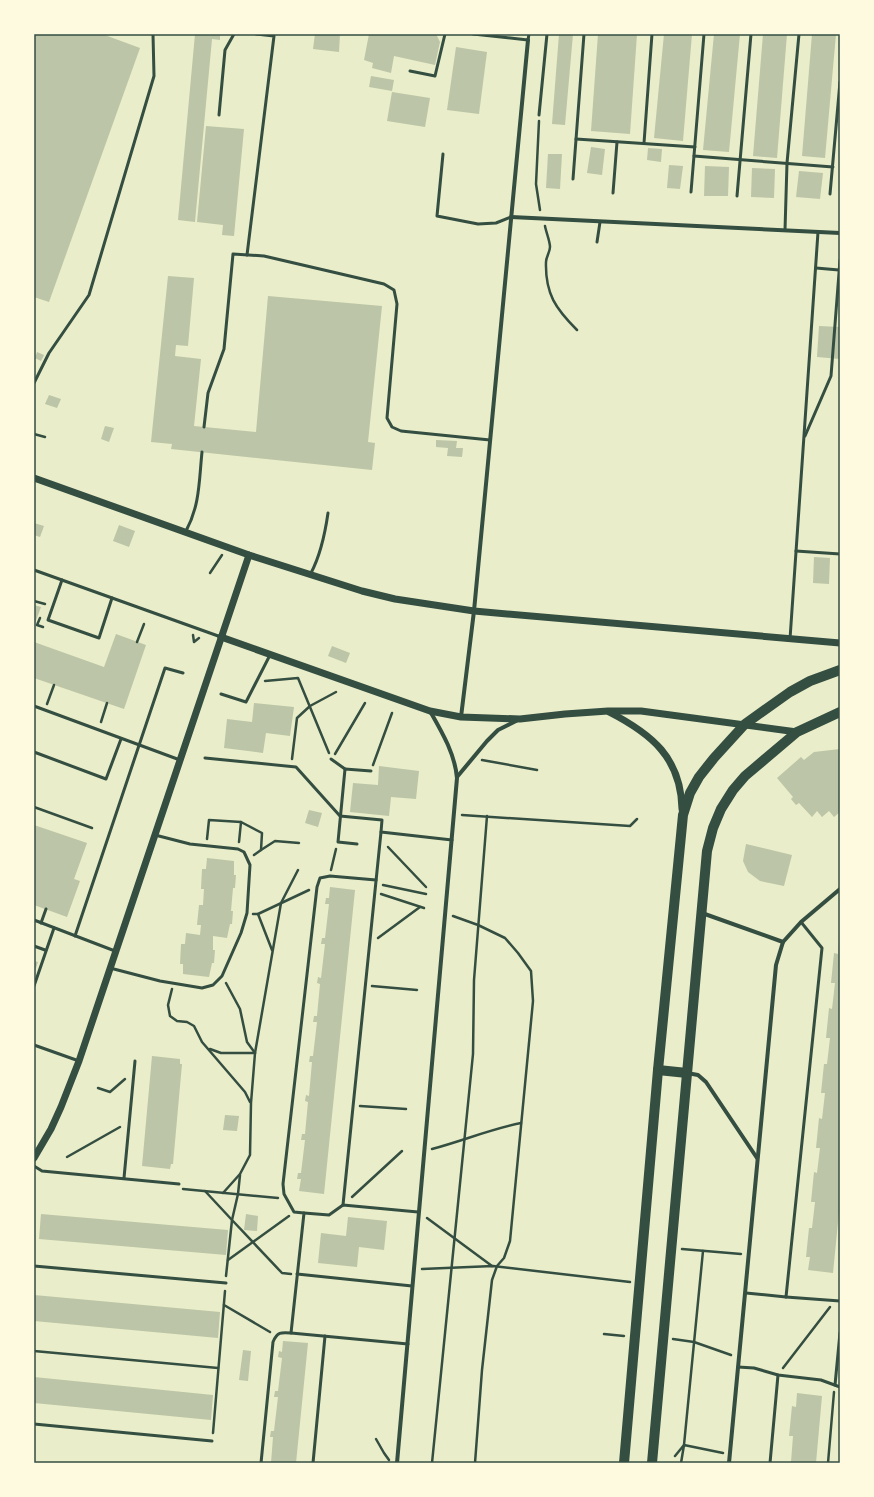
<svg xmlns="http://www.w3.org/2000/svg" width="874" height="1497" viewBox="0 0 874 1497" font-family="'PT Serif',serif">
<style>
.building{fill:#bcc5a7}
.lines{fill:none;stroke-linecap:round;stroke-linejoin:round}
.path{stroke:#344e41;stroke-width:2.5}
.service{stroke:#344e41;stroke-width:3}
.minor{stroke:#344e41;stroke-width:4}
.tertiary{stroke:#344e41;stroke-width:7}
.primary{stroke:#344e41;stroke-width:10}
.neatline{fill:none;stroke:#344e41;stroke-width:1.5}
</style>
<rect width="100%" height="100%" fill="#e9edc9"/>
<g class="building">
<polygon points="34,34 102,34 140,48 49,302 34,297"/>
<polygon points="195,34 220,34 220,40 212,39 195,222 178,220"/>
<polygon points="315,34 340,34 339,52 313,49"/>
<polygon points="369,34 436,34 440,42 435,65 394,56 391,73 372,68 373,63 364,60"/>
<polygon points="559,34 573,34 565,125 552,124"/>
<polygon points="598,34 637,34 630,134 591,131"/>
<polygon points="664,34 692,34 683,141 654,138"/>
<polygon points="714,34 740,34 729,152 703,150"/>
<polygon points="763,34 787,34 777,158 753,156"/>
<polygon points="812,34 836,34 825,158 802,156"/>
<polygon points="456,47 487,52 479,114 447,110"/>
<polygon points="371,76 394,80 392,91 369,87"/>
<polygon points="392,92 430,98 425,127 387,121"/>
<polygon points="206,126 244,129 234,236 222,235 223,225 197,222"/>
<polygon points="591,147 605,149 602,175 587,173"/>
<polygon points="648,148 662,149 661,162 647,160"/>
<polygon points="548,154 562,154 560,189 546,188"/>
<polygon points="669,165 683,166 680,189 667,188"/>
<polygon points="705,166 729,167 728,196 704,196"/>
<polygon points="752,168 775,169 774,198 751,197"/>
<polygon points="799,171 823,173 820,199 796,197"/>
<polygon points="168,276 194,278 188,346 176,345 175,356 201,359 194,426 256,432 268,296 382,306 368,442 375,443 372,470 171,449 172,444 151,442"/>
<polygon points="819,326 840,327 840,359 817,357"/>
<polygon points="37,352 44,355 41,361 35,358"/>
<polygon points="49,395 61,399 57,408 45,404"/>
<polygon points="105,426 114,428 109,442 101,439"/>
<polygon points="436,440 457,441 456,448 463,448 462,457 447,456 448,448 436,447"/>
<polygon points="34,523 44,526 40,537 34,535"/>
<polygon points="119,525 135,531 129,547 113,541"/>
<polygon points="814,557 830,558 829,584 813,583"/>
<polygon points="34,605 41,607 34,626"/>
<polygon points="116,634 146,645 124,709 34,678 34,642 104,667"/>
<polygon points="332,646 350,653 346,663 328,656"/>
<polygon points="254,703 294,707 290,736 266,733 263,753 224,748 227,719 252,722"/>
<polygon points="840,749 840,812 834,817 829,811 822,817 817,811 812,817 799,803 796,805 791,799 793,797 777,778 801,757 804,760 814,752"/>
<polygon points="379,766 419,771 416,799 391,797 389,816 350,812 353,783 378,785"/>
<polygon points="309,810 322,813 318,827 305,823"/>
<polygon points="34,825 87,843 74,879 80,881 67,917 34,905"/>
<polygon points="746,844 792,855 784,886 760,881 748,872 743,861"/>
<polygon points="207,858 234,861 234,875 236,875 235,888 233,888 231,911 233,911 232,924 230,924 227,938 213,936 213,950 215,950 214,963 212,963 209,977 183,974 183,964 180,964 181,944 185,944 186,933 200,935 201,925 197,925 199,905 203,905 204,889 201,889 202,869 206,869"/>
<polygon points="330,887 355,890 324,1194 299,1191 301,1179 297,1179 298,1173 301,1173 305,1140 301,1140 302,1134 305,1134 308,1102 305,1101 306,1095 309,1096 312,1062 309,1062 310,1056 313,1056 317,1022 313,1022 314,1016 317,1016 320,984 317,983 318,977 321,978 325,944 321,944 322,938 325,938 329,904 325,904 326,898 329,898"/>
<polygon points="839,940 840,941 840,1202 833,1273 808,1270 810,1257 806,1257 809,1228 812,1228 815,1202 811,1202 814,1172 817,1173 820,1148 816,1148 819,1118 822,1119 825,1093 821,1093 824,1064 827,1064 830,1038 826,1038 829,1008 832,1009 835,983 831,983 834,953 838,954"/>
<polygon points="34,961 38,962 34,974"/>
<polygon points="152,1056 180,1059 180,1064 182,1064 173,1164 171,1164 170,1169 142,1166"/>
<polygon points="225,1115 239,1116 237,1131 223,1130"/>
<polygon points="41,1214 228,1230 226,1255 39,1239"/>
<polygon points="246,1214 258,1216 257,1231 244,1230"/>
<polygon points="348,1217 387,1221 384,1250 359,1247 357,1267 318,1263 321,1233 346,1236"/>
<polygon points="34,1295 220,1312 218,1338 34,1321"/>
<polygon points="283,1341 308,1343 296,1463 271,1463 273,1437 270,1437 271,1431 274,1431 278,1397 274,1397 275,1391 278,1391 282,1358 278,1357 279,1351 282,1352"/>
<polygon points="243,1350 251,1351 248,1381 239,1380"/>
<polygon points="34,1377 213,1395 211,1420 34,1403"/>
<polygon points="797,1393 822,1396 816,1463 787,1463 787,1462 791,1462 793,1436 789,1436 792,1406 796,1407"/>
</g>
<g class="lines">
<g class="path">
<polyline points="539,121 536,184 540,210"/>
<path d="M545,226C546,232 550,241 550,247C550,252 546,257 546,262C545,294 556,309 577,330"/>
<polyline points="34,434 45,437"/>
<polyline points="210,573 222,555"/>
<polyline points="34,601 45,604"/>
<polyline points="40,618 37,625 43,627"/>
<polyline points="193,635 194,642 199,638"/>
<polyline points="137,642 144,624"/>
<polyline points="265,681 298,678 329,753"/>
<polyline points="47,704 54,685"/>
<polyline points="101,722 107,703"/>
<polyline points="335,754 365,703"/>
<polyline points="292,759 297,718 310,706 336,692"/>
<polyline points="482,760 537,770"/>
<polyline points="373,765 392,713"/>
<polyline points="34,807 92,828"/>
<polyline points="462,815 630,826 637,819"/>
<polyline points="207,839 209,820 241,822 262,833 261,850 254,855"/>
<polyline points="239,842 241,822"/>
<polyline points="388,847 426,887"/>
<polyline points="261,850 275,841 299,843"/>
<polyline points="331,870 336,849"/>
<polyline points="383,885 426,894"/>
<polyline points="381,894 424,908"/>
<polyline points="253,914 258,914 309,890"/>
<polyline points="258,914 272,950"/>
<polyline points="453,916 478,925 505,938 518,953 531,971 533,1001 510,1241 504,1258 497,1266 492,1280 482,1370 475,1463"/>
<polyline points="378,938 420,907"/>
<polyline points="226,983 240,1009 247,1042 255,1053"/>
<polyline points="372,986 417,990"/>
<polyline points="172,989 168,1005 170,1016 177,1021 187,1022 194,1026 202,1042 245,1092 250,1102"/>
<polyline points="210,1049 221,1053 255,1053"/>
<polyline points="98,1088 110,1092 125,1079"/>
<polyline points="360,1106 406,1109"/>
<path d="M432,1149C462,1141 491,1129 521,1123"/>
<polyline points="67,1157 120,1127"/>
<polyline points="240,1175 238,1194 232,1220 282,1273 291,1274"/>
<polyline points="183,1189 278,1198"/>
<polyline points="205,1191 232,1220 226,1276"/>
<polyline points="223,1193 240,1174 250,1155 251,1103 255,1053 281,903 298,870"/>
<polyline points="352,1197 402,1151"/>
<polyline points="427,1218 492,1266"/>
<polyline points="682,1249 741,1254"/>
<polyline points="228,1260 289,1216"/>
<polyline points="422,1269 493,1266 630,1282"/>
<polyline points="224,1305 270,1332"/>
<polyline points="604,1334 624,1336"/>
<polyline points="673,1339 694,1342 731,1355"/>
<polyline points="34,1351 218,1368"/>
<polyline points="783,1368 830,1307"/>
<polyline points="213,1433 225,1291"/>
<polyline points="376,1439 384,1453 389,1460"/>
<polyline points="675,1456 684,1445 703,1251"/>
<polyline points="432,1463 473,1054 474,980 487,816"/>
<polyline points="681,1463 684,1445 723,1453"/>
<polyline points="828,1463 834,1392"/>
</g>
<g class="service">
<polyline points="473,34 528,40 529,34"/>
<polyline points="410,71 435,76 445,34"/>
<polyline points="219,115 225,50 234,34"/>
<polyline points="539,115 547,34"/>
<polyline points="576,139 695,147"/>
<polyline points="644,143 652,34"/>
<polyline points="443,154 437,216 478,224 496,223 511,217"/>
<polyline points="694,156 833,167"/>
<polyline points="573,179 584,34"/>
<polyline points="691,192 704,34"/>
<polyline points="613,193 617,142"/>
<polyline points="830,194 840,82"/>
<polyline points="737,196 751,34"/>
<polyline points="785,230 787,163 799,34"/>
<polyline points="597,242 600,222"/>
<polyline points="247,255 274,36 256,34"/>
<polyline points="816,268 839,270"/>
<polyline points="34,383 49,353 89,295 154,76 153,34"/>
<polyline points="204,427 208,393 224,349 233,254 264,256 384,284 394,290 397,304 387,418 392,427 401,431 490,440"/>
<polyline points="805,436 831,376 840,260"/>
<path d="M186,531C200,505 199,481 202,452"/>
<polyline points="796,551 840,554"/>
<polyline points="34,570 221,637"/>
<path d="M311,573C321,554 325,534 328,513"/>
<polyline points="62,580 48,620 99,638 112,598"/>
<polyline points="790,639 818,232"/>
<polyline points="221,694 246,702 270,655"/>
<polyline points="34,706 180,760"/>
<polyline points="34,752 106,779 121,739"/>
<polyline points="205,758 296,767 340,816 382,820 381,832 452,840"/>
<polyline points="331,759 345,769"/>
<polyline points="357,844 338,842 345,769 371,771"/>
<polyline points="34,920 115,951"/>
<polyline points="41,923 46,909"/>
<polyline points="75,936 165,668 183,673"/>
<polyline points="34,946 45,950"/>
<polyline points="110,968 160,981 202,988 213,985 222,976 241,933 247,913 250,865 244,852 238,849 190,844 155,835"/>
<polyline points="34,986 54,928"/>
<polyline points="34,1045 79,1061"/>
<polyline points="34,1166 42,1171 179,1184"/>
<polyline points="124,1178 135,1061"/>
<polyline points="343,1205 381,832"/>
<polyline points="304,1213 329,1215 343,1205 418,1212"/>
<polyline points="34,1266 226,1283"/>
<polyline points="297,1274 412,1286"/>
<polyline points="746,1293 786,1297 822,948 801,922"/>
<polyline points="786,1297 840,1301"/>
<polyline points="291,1333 408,1344"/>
<polyline points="738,1367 754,1368 778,1375 821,1380 840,1387"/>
<polyline points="835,1385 840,1333"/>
<polyline points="34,1424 212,1441"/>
<path d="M261,1463L273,1342C277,1332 281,1332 291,1333L304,1213L294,1212L284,1194L283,1184L317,887L320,878L330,876L376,880"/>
<polyline points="313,1463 325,1336"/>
<polyline points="770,1463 778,1375"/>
</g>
<g class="minor">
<polyline points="511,217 840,233"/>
<polyline points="461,717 474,611 528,40"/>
<polyline points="457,777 487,741 498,730 518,720"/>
<polyline points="702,913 783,942"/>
<polyline points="687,1073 698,1075 706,1082 757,1158"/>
<path d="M397,1463L457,778C455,754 442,732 430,711"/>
<polyline points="729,1463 776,965 783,942 801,922 840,889"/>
</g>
<g class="tertiary">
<polyline points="34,478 249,555 362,591 395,599 474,611 840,643"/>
<polyline points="221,637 430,711 461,717 520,719 565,714 608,711 641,711 797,732"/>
<path d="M609,712C652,734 681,758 682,809"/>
<polyline points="34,1158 51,1129 61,1107 79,1061 249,555"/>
</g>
<g class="primary">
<polyline points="658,1070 687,1073"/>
<polyline points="624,1463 658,1070 683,815 690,793 699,777 714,758 745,724 790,692 810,681 840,670"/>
<polyline points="652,1463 707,851 713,828 721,809 733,790 745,776 797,732 840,712"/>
</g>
</g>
<rect width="874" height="1497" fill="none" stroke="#fefae0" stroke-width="70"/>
<rect x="35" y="35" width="804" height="1427" class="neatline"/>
</svg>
